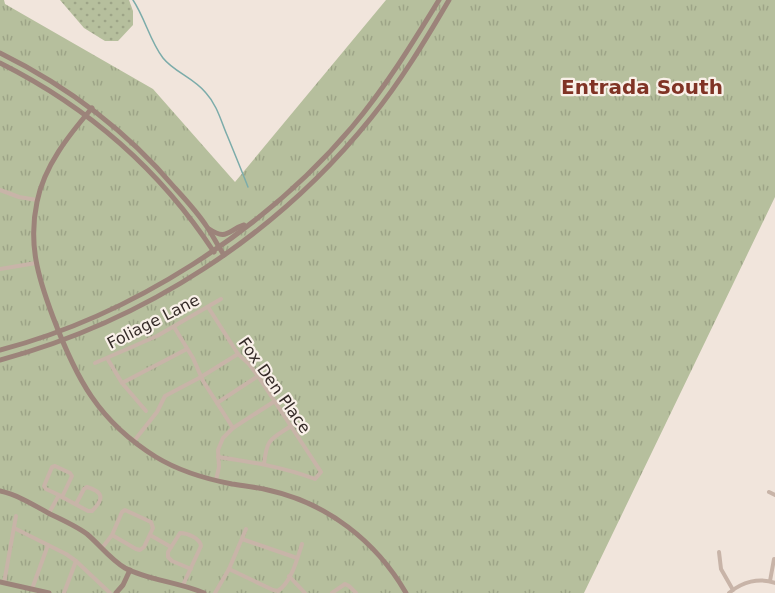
<svg xmlns="http://www.w3.org/2000/svg" width="775" height="593" viewBox="0 0 775 593" font-family="'DejaVu Sans',sans-serif">
<style>
.grass{fill:url(#grass-tufts)}
.park{fill:url(#park-dots)}
.lines{fill:none;stroke-linecap:round;stroke-linejoin:round}
.stream{stroke:#7cacaa;stroke-width:1.5}
.street{stroke:#c8b4a8;stroke-width:4}
.secondary{stroke:#9c837a;stroke-width:5}
.labels{text-anchor:middle;stroke-width:4.5;stroke-linejoin:round;paint-order:stroke}
.street-label{font-size:16px;fill:#352b28;stroke:#f9f0e8}
.quarter-label{font-size:20px;font-weight:bold;fill:#803325;stroke:#f9f0e8}
</style>
<defs>
<pattern id="grass-tufts" width="24" height="20" patternUnits="userSpaceOnUse" patternTransform="scale(1.5)"><rect width="24" height="20" fill="#b6bf9d"/><path d="M3 7l-1-3M5 7V3M7 7l1-3M15 17l-1-3M17 17v-4M19 17l1-3" fill="none" stroke="#9da487"/></pattern>
<pattern id="park-dots" width="8" height="8" patternUnits="userSpaceOnUse" patternTransform="scale(1.5)"><rect width="8" height="8" fill="#b6bf9d"/><path d="M2 2h.1M6 6h.1" fill="none" stroke="#9da487" stroke-width="1.8" stroke-linecap="round"/></pattern>
</defs>
<rect width="100%" height="100%" fill="#f1e5dc"/>
<polygon class="grass" points="0,0 4,0 5,4 153,89 235,182 386,0 775,0 775,197 584,593 0,593"/>
<polygon class="park" points="60,0 129,0 133,11 133,25 118,41 105,41 84,28"/>
<g class="lines">
<path class="stream" d="M133,0C145,18 150,41 163,58C174,72 194,78 206,93C217,105 221,121 227,135C234,152 241,169 248,187"/>
<g class="street">
<polyline points="0,190 19,197 37,200"/>
<polyline points="0,269 36,263"/>
<path d="M208,307L238,354L249,364L258,376L321,472L315,479C283,467 252,462 218,457"/>
<polyline points="174,327 193,358 203,381 233,428"/>
<polyline points="107,358 122,383 146,411"/>
<polyline points="95,363 157,336 221,299"/>
<polyline points="122,383 187,349"/>
<polyline points="217,403 258,376"/>
<polyline points="134,441 157,412 165,396 201,377 238,354"/>
<path d="M264,464C267,438 270,440 291,426"/>
<polyline points="216,480 219,467 218,450 223,438 233,428 275,401"/>
<polyline points="769,492 775,495"/>
<path d="M62,497L88,511H92C104,499 104,492 87,487L84,489L76,504"/>
<polyline points="49,513 59,495 62,497 72,476 70,473 55,466 52,467 44,486 46,489 59,495"/>
<polyline points="14,528 66,554 76,561 110,593"/>
<polyline points="150,535 171,547"/>
<polyline points="242,539 297,558"/>
<polyline points="102,548 112,535 122,512 125,510 151,522 153,528 144,547 140,550 136,549 112,535"/>
<polyline points="719,552 721,569 733,590"/>
<path d="M229,569L273,590L278,591C292,581 297,559 302,544"/>
<polyline points="289,576 305,593"/>
<polyline points="770,581 774,559"/>
<polyline points="4,583 16,516"/>
<path d="M183,585L201,546C200,538 187,533 180,533L168,552V557L172,561L191,569"/>
<polyline points="32,589 48,545"/>
<polyline points="64,593 76,561"/>
<polyline points="215,593 229,569 246,529"/>
<polyline points="332,593 345,584 349,586 356,593"/>
<path d="M729,593C742,582 759,577 775,583"/>
</g>
<g class="secondary">
<path d="M0,53C67,86 126,130 175,188C186,200 198,213 207,227C213,236 218,246 224,255"/>
<path d="M0,63C88,107 160,170 214,252"/>
<path d="M92,108C69,135 44,166 37,202C28,244 38,277 53,317C76,378 98,421 156,457C179,471 206,479 232,484C244,486 256,487 268,490C327,503 376,541 406,593"/>
<path d="M209,229C227,241 228,230 244,225"/>
<path d="M0,350C131,316 264,231 352,127C385,88 412,44 439,0"/>
<path d="M0,360C145,321 277,235 371,118C401,81 425,41 449,0"/>
<path d="M0,491C18,495 34,505 50,514C63,520 76,526 87,534C100,545 110,559 125,568C147,580 179,582 204,593"/>
<polyline points="0,582 49,593"/>
<polyline points="116,593 123,585 130,570"/>
</g>
</g>
<g class="labels">
<g class="street-label">
<text transform="translate(153 321) rotate(-27)" y="6">Foliage Lane</text>
<text transform="translate(275 385) rotate(55)" y="6">Fox Den Place</text>
</g>
<g class="quarter-label">
<text x="642" y="94">Entrada South</text>
</g>
</g>
</svg>
